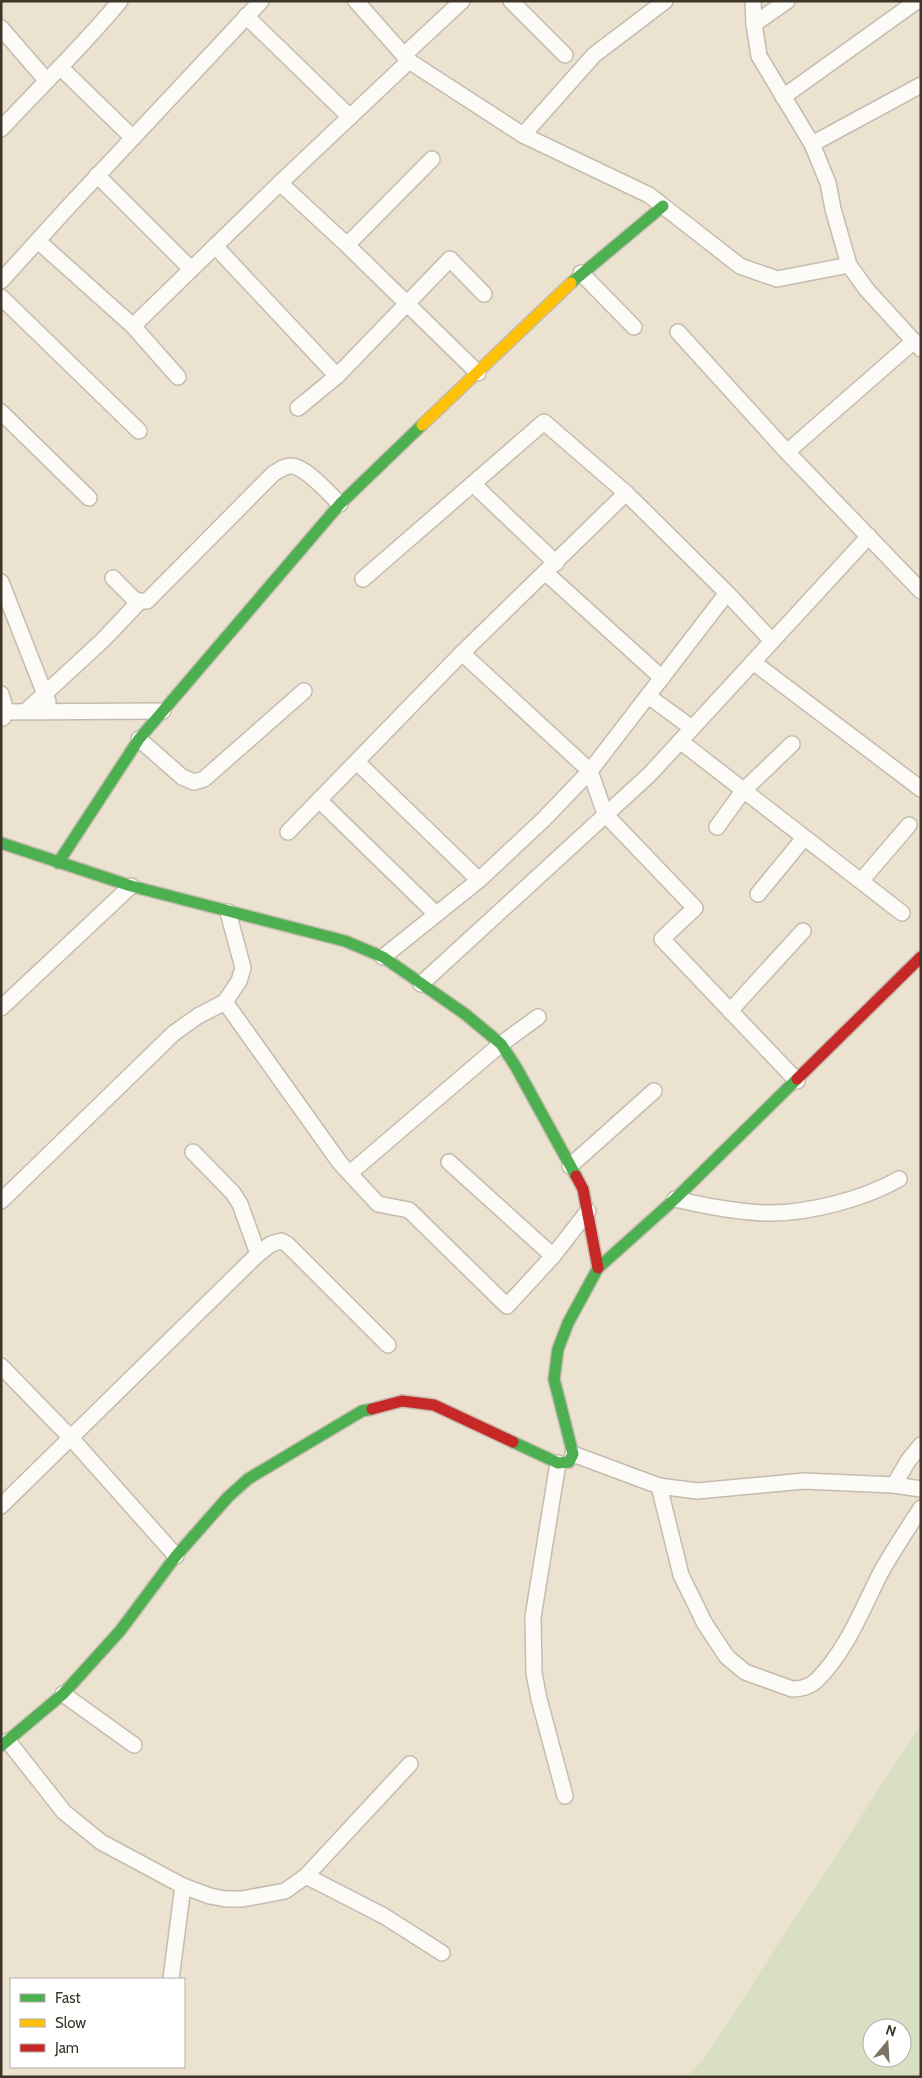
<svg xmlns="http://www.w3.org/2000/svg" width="922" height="2078" viewBox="0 0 922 2078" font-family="Cabin,sans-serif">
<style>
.green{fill:#d8dfc2;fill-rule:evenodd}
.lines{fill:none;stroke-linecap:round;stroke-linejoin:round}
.street-casing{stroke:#c4bcae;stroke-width:18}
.fast-casing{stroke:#c4bcae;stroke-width:14}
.slow-casing{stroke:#c4bcae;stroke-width:14}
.jam-casing{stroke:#c4bcae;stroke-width:14}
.street{stroke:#fcfbf8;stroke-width:15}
.fast{stroke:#4caf50;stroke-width:11}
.slow{stroke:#ffc107;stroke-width:11}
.jam{stroke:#c62828;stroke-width:11}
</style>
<rect width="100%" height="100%" fill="#ece2d0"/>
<path class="green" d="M921,1724V2077H686L704,2059ZM872,2028H902V2058H872Z"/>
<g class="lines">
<g class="street-casing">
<g id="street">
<polyline points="356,1 409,61 523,135 649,195 740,266 777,279 849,265"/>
<polyline points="511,1 565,55"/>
<polyline points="753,1 754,24 759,56 812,144 828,183 833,209 849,265 867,290 921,349"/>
<polyline points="246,16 350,117"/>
<polyline points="754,24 787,1"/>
<polyline points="1,28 46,80"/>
<polyline points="404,55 462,1"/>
<polyline points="60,67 133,138"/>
<polyline points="783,97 917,1"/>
<path d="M1,129C41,86 83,46 120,1"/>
<polyline points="523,135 594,55 665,1"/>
<polyline points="812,144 921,85"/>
<polyline points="97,175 191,269"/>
<polyline points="280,183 347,245 478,373"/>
<polyline points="38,241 133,326 178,377"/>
<polyline points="347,245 432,159"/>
<polyline points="215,246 337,376"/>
<polyline points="581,273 634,327"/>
<polyline points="1,281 70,205 261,1"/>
<polyline points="1,297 139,431"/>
<polyline points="133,326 280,183 409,61"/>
<polyline points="678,332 787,452 921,591"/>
<polyline points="298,408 337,376 450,259 484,294"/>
<polyline points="1,412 89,498"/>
<polyline points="787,452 914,341"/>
<polyline points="473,484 556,563"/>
<polyline points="546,573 662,678"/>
<path d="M113,578L136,601H147L273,474C279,470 284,466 291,466C306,466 329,494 340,504"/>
<polyline points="363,579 544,422 626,493 727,593 772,641"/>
<polyline points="1,582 48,702"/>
<polyline points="462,653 590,771 605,814 695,908 662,939 797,1081"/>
<polyline points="753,662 921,789"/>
<polyline points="1,694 6,711 3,718"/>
<polyline points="648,696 692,728"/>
<polyline points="26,711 103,640 140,601"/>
<polyline points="1,712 163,711"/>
<polyline points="139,739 182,777 194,782 204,779 304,691"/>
<polyline points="680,741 902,913"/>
<polyline points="357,762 479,880"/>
<polyline points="319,800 436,914"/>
<polyline points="717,827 743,791 792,744"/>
<polyline points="288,832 462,653 626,493"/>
<polyline points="861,881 909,825"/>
<polyline points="758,894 804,838"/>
<polyline points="383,957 479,880 544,819 590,771 727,593"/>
<polyline points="421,984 650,774 869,536"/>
<polyline points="225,1002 340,1163 378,1204 409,1210 507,1306 553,1256 588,1211"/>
<polyline points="1,1008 131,886"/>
<polyline points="730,1011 803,931"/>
<polyline points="193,1152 233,1193 240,1204 258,1254"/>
<polyline points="449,1162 553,1256"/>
<polyline points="570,1166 654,1091"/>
<polyline points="350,1173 501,1044 538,1017"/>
<path d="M675,1199C705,1206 735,1212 766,1213C807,1214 864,1199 899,1179"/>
<polyline points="1,1201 174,1033 198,1016 225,1002 239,981 243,968 228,912"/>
<polyline points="1,1366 71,1438 176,1556"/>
<polyline points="573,1454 659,1486 697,1491 804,1481 894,1485 921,1489"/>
<polyline points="558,1463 533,1617 534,1673 539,1699 565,1796"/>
<polyline points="894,1485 908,1461 921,1445"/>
<path d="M659,1486L681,1575L705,1624L727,1657L745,1672L792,1689C801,1689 811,1686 817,1680C846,1651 862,1610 880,1574C892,1552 907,1530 921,1508"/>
<polyline points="1,1506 258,1254 271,1244 281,1241 287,1244 388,1345"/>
<polyline points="63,1694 134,1745"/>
<polyline points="8,1741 64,1812 101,1842 183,1886 210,1896 226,1899 242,1899 285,1891 306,1876 410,1764"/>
<polyline points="306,1876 384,1916 442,1953"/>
<polyline points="171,1979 183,1886"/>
</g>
</g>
<g class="fast-casing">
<g id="fast">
<polyline points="571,283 663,206"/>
<polyline points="1,843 131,886 345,941 383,957 465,1014 501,1044 516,1067 576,1176"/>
<polyline points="58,863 139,739 340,504 422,425"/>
<polyline points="513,1442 558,1463 569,1462 573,1454 554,1379 558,1349 568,1323 598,1268 675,1199 797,1079"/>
<polyline points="1,1746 63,1694 120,1631 176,1556 228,1497 248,1479 362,1411 372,1409"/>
</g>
</g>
<g class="slow-casing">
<polyline id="slow" points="422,425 571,283"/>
</g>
<g class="jam-casing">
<g id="jam">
<polyline points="797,1079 921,957"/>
<polyline points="576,1176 583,1189 598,1268"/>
<polyline points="372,1409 402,1401 434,1405 513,1442"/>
</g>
</g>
<use href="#street" class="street"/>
<use href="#fast" class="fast"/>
<use href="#slow" class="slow"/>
<use href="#jam" class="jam"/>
</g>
<rect width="922" height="2078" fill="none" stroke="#3c3528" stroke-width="5"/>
<rect x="10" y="1978" width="175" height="90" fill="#ffffff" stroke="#b1aea9"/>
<rect x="20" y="1994" width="25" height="8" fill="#4caf50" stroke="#b1aea9"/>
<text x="55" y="2003" font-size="15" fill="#3c3528">Fast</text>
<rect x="20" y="2019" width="25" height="8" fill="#ffc107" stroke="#b1aea9"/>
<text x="55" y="2028" font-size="15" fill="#3c3528">Slow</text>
<rect x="20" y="2044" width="25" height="8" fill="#c62828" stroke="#b1aea9"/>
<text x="55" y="2053" font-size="15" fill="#3c3528">Jam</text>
<g transform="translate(887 2043) rotate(18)"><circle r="24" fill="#ffffff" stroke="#b1aea9"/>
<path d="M0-4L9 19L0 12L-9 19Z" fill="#7a7263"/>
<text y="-8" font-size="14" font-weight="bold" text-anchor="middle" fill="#3c3528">N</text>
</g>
</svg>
